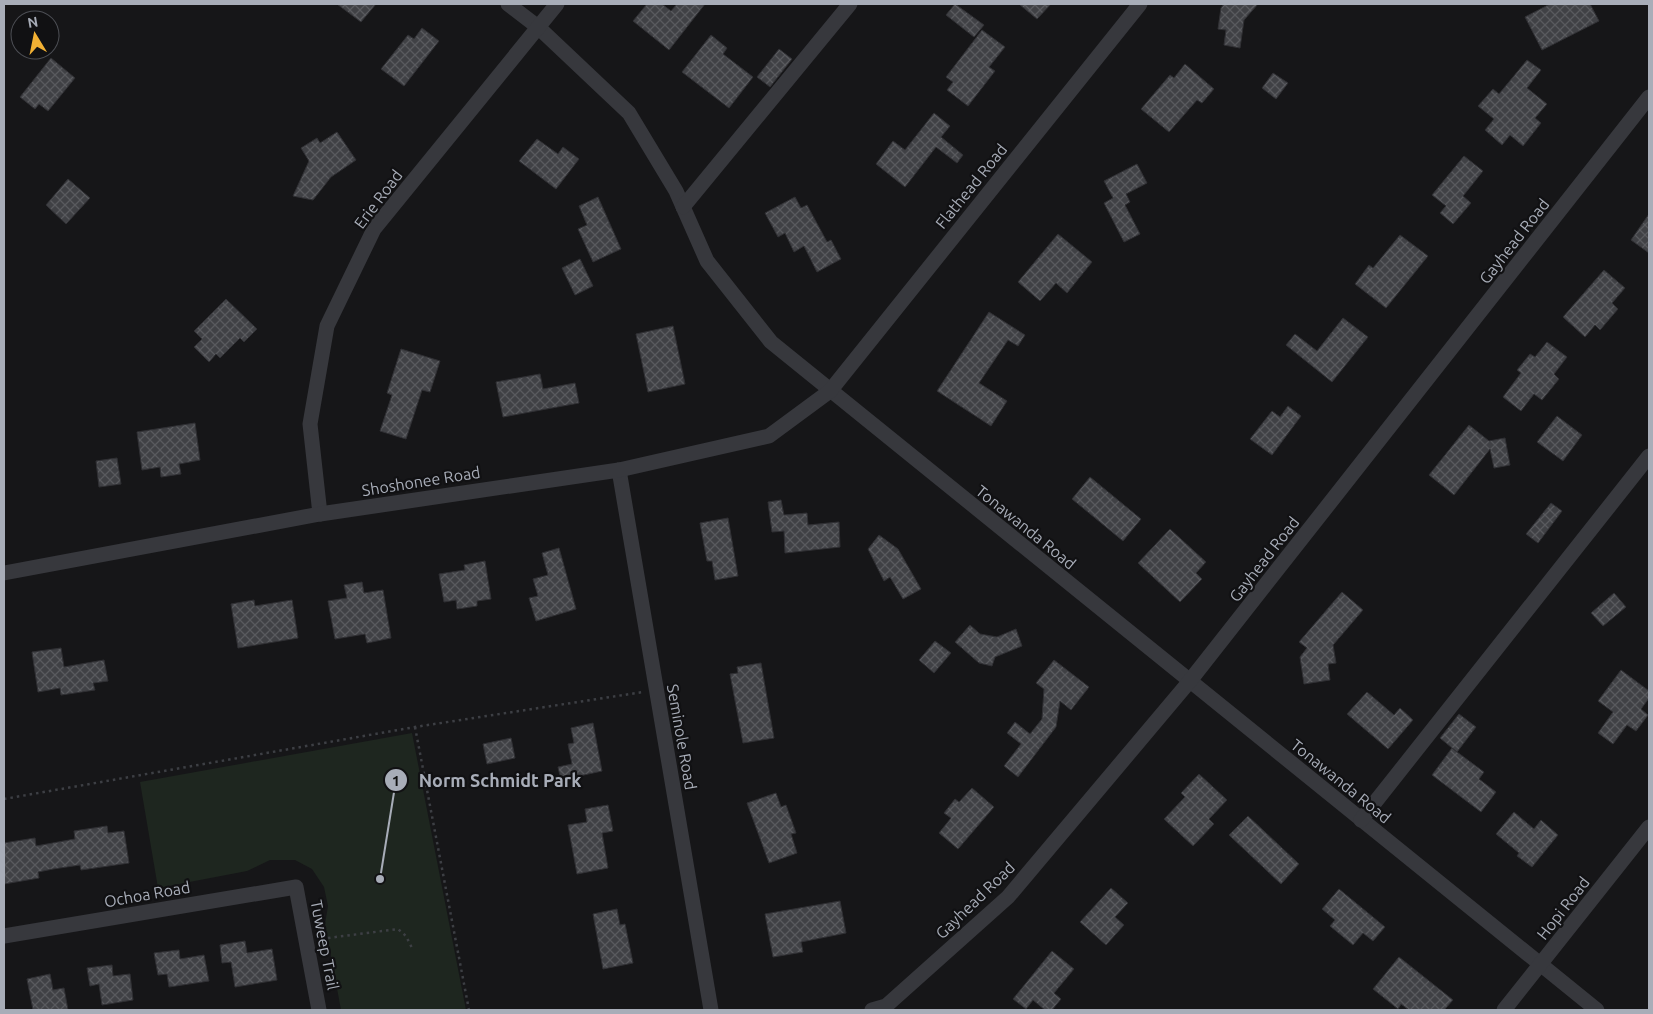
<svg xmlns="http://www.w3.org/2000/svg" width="1653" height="1014" viewBox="0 0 1653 1014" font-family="Ubuntu,sans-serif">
<defs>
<pattern id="building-cross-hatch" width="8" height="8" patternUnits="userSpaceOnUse" patternTransform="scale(1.25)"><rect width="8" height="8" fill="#404145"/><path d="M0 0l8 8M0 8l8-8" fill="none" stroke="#595a5e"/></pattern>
</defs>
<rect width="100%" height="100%" fill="#161618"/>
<polygon fill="#1e261f" points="412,733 466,1010 341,1010 325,924 328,906 324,887 312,869 295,860 270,860 247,871 158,888 140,782"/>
<g fill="url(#building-cross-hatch)" stroke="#303034">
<polygon points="337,4 376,4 361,22"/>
<polygon points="647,4 662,4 671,11 677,4 705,4 669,50 633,21"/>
<polygon points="955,4 984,25 974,37 946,15"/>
<polygon points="1019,4 1051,4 1037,19"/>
<polygon points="1224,4 1258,4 1244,20 1240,48 1224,45 1226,30 1218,29 1221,8"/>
<polygon points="1550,4 1590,4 1599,21 1542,50 1525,17"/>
<polygon points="422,28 439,41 404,86 381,69 408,35 414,39"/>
<polygon points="982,30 1005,47 989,67 995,71 968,106 947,90 953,82 946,77"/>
<polygon points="711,35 727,48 723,54 753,77 729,108 682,72"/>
<polygon points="779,49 792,59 770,87 757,77"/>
<polygon points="51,58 75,78 48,111 39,104 35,109 20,97"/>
<polygon points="1527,60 1541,70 1527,88 1547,104 1535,118 1541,123 1523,146 1510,135 1502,145 1485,130 1494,119 1478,106 1493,89 1499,94"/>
<polygon points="1185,64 1214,89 1202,103 1197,100 1169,132 1141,109 1170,75 1174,78"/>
<polygon points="1273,73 1288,83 1276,99 1262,88"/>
<polygon points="934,113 950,126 941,137 963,155 957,163 936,147 905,187 876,164 893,141 905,150"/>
<polygon points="337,132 356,160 331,177 313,200 293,196 309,161 301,148 317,138 320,143"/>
<polygon points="537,139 558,154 563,147 579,159 556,189 519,161"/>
<polygon points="1464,156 1483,171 1463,196 1471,203 1453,224 1440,213 1446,206 1432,195"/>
<polygon points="1137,164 1147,183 1126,194 1130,202 1125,205 1140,234 1124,242 1104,203 1113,198 1104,181"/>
<polygon points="68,179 90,198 66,224 46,205"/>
<polygon points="598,197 621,249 593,262 578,229 587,225 579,206"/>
<polygon points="795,197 801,208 807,205 827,242 831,240 841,259 817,272 804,246 794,252 785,233 778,237 765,213"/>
<polygon points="1649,214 1649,253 1631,240"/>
<polygon points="1058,234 1092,262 1067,293 1056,283 1040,301 1018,282"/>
<polygon points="1400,235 1428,256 1386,308 1355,284 1369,265 1373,268"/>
<polygon points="580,259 593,286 575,295 562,268"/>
<polygon points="1604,270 1625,288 1612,303 1618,309 1600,330 1595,325 1585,337 1563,317"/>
<polygon points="226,299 257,329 244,342 240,338 220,358 216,354 209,362 194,347 202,339 194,331"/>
<polygon points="989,312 1025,335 1018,346 1008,340 979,383 1007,401 991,426 937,391"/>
<polygon points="1343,318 1368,337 1332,382 1286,345 1295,334 1317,351"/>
<polygon points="673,326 685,384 648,392 636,334"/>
<polygon points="1547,342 1567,357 1554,374 1559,379 1542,400 1534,394 1521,411 1503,397 1521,373 1517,370 1530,354 1535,357"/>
<polygon points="401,349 440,361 430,392 422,390 406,439 380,431 392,395 387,393"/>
<polygon points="540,374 543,389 575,383 579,403 503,417 496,382"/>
<polygon points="1288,406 1301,416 1272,455 1250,439 1272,411 1280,417"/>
<polygon points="1557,416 1582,435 1563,461 1537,442"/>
<polygon points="195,423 200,460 179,464 181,474 161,477 160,467 142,470 137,432"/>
<polygon points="1469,425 1489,441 1505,438 1510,465 1494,468 1490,449 1454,495 1429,475"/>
<polygon points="117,458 121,484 99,487 96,461"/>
<polygon points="1090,477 1141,519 1123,541 1072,499"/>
<polygon points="781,500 784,515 807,513 808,525 839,522 840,547 785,553 784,531 772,532 768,502"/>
<polygon points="1551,503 1562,511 1538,543 1526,534"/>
<polygon points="728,518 738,576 715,580 712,561 707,561 700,523"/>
<polygon points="1170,529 1206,562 1196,573 1202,579 1180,602 1138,563"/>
<polygon points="879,535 898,549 921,589 903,599 890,577 884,581 868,549"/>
<polygon points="559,548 576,609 536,621 529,598 538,596 533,579 548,575 542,553"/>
<polygon points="485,561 491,599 477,601 477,606 457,609 456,600 444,602 439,574 465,570 464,565"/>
<polygon points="362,582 364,593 383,590 391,638 367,643 365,634 335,639 328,601 347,598 344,585"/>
<polygon points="1342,592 1363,610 1333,645 1336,663 1328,664 1330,680 1304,684 1300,657 1307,648 1299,642"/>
<polygon points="1614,593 1626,607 1603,626 1591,613"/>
<polygon points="254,600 255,606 292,600 298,638 238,648 231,604"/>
<polygon points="970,625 980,634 997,637 1016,629 1022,646 995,657 992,666 979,663 955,642"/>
<polygon points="935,641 951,653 934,673 919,660"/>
<polygon points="61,648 64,667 104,660 108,681 93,683 95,690 61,695 60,688 38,692 32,652"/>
<polygon points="1054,660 1089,687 1071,710 1060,701 1056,727 1018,777 1004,766 1021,744 1007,733 1015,722 1030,734 1042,719 1044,689 1036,683"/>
<polygon points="761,663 774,738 743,743 730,674 738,673 737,667"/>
<polygon points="1621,670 1649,691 1649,698 1641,709 1648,715 1636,731 1627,725 1613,744 1598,733 1613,712 1598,701"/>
<polygon points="1367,692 1394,715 1400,708 1413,720 1388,749 1347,714"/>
<polygon points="1459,714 1476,727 1457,752 1484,772 1479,779 1496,792 1481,812 1432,775 1452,748 1457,752 1440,738"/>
<polygon points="593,723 602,771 561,780 558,767 572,764 568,744 574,743 571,728"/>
<polygon points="511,738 515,758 487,764 483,744"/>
<polygon points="1199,774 1227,800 1209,819 1214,824 1193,846 1164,819 1185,797 1181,793"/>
<polygon points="972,788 994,807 958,849 939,833 951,818 944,813 955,799 959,802"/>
<polygon points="776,793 781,807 786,805 796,833 791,834 797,853 769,863 747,803"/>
<polygon points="608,805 613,831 602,833 608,868 577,874 568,825 587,822 585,809"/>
<polygon points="1514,812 1534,829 1541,820 1558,835 1532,867 1517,856 1519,853 1496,834"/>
<polygon points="1248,816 1299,864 1281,884 1229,835"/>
<polygon points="107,826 108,833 124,831 129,863 81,870 80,865 53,869 38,872 39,878 4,884 4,843 35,838 36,846 75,839 74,831"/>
<polygon points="1111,888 1128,903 1115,917 1124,925 1106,945 1080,922"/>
<polygon points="1339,889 1385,927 1373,941 1363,933 1353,945 1330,926 1335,920 1322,909"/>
<polygon points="840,901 846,933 801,942 803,952 773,957 765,914"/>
<polygon points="617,909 620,925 625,924 633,963 603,969 593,914"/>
<polygon points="245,941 247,953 272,949 277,980 235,987 231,962 222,963 220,945"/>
<polygon points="179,950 180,959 204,955 209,981 169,987 167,974 158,975 154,953"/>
<polygon points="1052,951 1074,969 1054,993 1061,999 1052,1010 1045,1010 1033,1000 1026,1009 1013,999"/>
<polygon points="1399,957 1453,1000 1444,1010 1409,1010 1401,1004 1398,1009 1373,989"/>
<polygon points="112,965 113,976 130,974 133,1000 102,1005 99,984 90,986 87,968"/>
<polygon points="50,974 53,990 64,988 68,1010 33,1010 27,979"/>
</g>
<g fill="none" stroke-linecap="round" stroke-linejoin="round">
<g stroke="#3d3f44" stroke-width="2.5" stroke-dasharray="2.5 4" stroke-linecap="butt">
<polyline points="415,727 469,1010"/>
<polyline points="4,799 415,727 643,692"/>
<polyline points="328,938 398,929 406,936 412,948"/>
</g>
<g stroke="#37383d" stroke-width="15">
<polyline points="508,4 538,27 629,113 676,191 707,261 771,342 1597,1010"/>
<polyline points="683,207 850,4"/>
<polyline points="619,470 711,1010"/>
<polyline points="320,514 310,424 327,326 374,229 557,4"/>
<polyline points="4,573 320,514 619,470 769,436 830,391 1140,4"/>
<polyline points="1361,820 1649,456"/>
<polyline points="4,936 296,887 319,1010"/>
<polyline points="872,1010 886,1006 1008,897 1189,682 1649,97"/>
<polyline points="1504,1010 1649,827"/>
</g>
</g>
<g text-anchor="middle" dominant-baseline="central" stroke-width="4.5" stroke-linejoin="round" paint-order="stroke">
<g font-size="16" fill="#a8adb8" stroke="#111113">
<text transform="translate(971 186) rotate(-51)">Flathead Road</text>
<text transform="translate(378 199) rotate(-53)">Erie Road</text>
<text transform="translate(1514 241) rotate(-52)">Gayhead Road</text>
<text transform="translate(421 481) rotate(-9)">Shoshonee Road</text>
<text transform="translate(1026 527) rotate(39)">Tonawanda Road</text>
<text transform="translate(1264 559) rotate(-52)">Gayhead Road</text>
<text transform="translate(682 737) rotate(80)">Seminole Road</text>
<text transform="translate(1341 781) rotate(39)">Tonawanda Road</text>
<text transform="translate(147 894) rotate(-10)">Ochoa Road</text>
<text transform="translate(975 900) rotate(-44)">Gayhead Road</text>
<text transform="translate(1563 908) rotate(-52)">Hopi Road</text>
<text transform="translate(325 945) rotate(79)">Tuweep Trail</text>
</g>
</g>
<path fill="none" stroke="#a8adb8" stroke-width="2" d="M380 879L396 780"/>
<g fill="#a8adb8" stroke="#111113" stroke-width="2">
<circle cx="380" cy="879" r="5"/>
<circle cx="396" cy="780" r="12"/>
</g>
<g font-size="15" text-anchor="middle" font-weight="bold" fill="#111">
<text x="396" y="786">1</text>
</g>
<g font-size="18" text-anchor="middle" font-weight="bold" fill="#a8adb8" stroke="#111113" stroke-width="4.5" stroke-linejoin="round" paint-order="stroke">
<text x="500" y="787">Norm Schmidt Park</text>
</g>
<rect width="1653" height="1014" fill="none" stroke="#a8adb8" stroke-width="10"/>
<g transform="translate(35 35) rotate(350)"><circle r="24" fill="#111113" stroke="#4d4f55"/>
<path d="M0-4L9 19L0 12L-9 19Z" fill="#f2b134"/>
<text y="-8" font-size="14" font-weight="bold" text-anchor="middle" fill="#a8adb8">N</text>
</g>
</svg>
